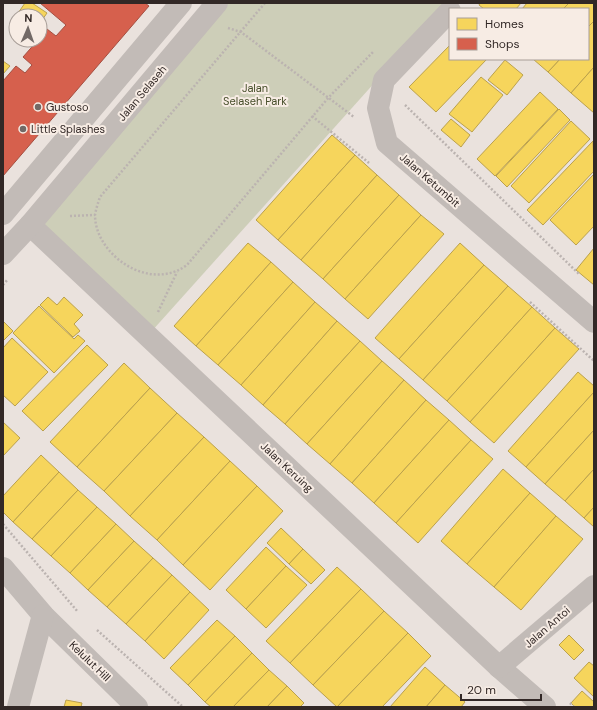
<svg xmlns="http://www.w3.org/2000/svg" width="597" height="710" viewBox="0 0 597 710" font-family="'DM Sans',sans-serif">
<rect width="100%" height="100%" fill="#eae2dd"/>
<polygon fill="#cdceb8" points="226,3 446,3 151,332 39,226"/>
<g fill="#f6d55c" stroke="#bba14c">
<polygon points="25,3 32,3 47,13 40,23 40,16 16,16"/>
<polygon points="480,3 521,3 516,9 484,9 479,5"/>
<polygon points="527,3 569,3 563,9 522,9"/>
<polygon points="569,3 594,3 594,21 588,27 588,9 563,9"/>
<polygon points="594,21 594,67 571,93 548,72 560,59 588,59 588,27"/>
<polygon points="450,45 450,59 487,59 436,112 409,87"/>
<polygon points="533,59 560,59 548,72"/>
<polygon points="505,60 523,75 507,95 488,80"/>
<polygon points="3,61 10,66 3,74"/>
<polygon points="594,67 594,113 571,93"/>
<polygon points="481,77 503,95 472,132 449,114"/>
<polygon points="540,92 558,109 495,176 477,159"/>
<polygon points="559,109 570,120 507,187 496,176"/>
<polygon points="451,119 470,135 461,147 441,130"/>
<polygon points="571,121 590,139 529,203 511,186"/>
<polygon points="332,135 355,155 278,240 256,220"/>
<polygon points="593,141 594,171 543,225 527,210"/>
<polygon points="355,155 377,175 301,260 278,240"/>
<polygon points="594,174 594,226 576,245 550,220"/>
<polygon points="377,175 399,195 323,279 301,260"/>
<polygon points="399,195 421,215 345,299 323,279"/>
<polygon points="421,215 444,234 368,319 345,299"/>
<polygon points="248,243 271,262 196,346 174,326"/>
<polygon points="460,243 484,265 399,359 375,338"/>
<polygon points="594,248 594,285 576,270"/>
<polygon points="271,262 293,282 218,365 196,346"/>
<polygon points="484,265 508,286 423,380 399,359"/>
<polygon points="293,282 315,302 241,385 218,365"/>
<polygon points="508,286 532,307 447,401 423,380"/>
<polygon points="48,297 57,305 64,297 83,315 74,324 80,331 73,337 40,305"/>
<polygon points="315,302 337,321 263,405 241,385"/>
<polygon points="39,306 74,339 78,335 85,341 54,373 13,333"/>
<polygon points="532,307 555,328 470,422 447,401"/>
<polygon points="3,321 13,331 3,341"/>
<polygon points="337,321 360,341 285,424 263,405"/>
<polygon points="555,328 579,349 494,443 470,422"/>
<polygon points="12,338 48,372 15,406 3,395 3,348"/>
<polygon points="360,341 382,361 307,444 285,424"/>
<polygon points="87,345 108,365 43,431 22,411"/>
<polygon points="382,361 404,380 330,464 307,444"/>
<polygon points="124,363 150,388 77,467 50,442"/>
<polygon points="578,372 594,386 594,392 526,467 508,451"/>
<polygon points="404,380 426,400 352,483 330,464"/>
<polygon points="150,388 177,413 104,491 77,467"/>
<polygon points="594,392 594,430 545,484 526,467"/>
<polygon points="426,400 449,420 374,503 352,483"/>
<polygon points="177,413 204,437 130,516 104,491"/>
<polygon points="449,420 471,440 396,523 374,503"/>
<polygon points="3,422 20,438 3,456"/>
<polygon points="594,430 594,469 565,501 545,484"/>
<polygon points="204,437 230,461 157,540 130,516"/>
<polygon points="471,440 493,459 418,543 396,523"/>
<polygon points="41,455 59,472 13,522 3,512 3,496"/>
<polygon points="230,461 257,486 183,565 157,540"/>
<polygon points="503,469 530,493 467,564 441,541"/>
<polygon points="594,469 594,507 584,518 565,501"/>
<polygon points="59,472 78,490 32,539 13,522"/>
<polygon points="257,486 283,511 210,590 183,565"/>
<polygon points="78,490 97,507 51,556 32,539"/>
<polygon points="530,493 556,516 494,587 467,564"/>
<polygon points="97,507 116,524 70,573 51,556"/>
<polygon points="594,507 594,527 584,518"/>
<polygon points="556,516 583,539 521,610 494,587"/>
<polygon points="116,524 134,541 88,590 70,573"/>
<polygon points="281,528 303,549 289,564 267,543"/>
<polygon points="134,541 153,558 107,607 88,590"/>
<polygon points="266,547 286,566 246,609 226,590"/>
<polygon points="303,549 325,570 311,584 289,564"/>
<polygon points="153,558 172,575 126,624 107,607"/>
<polygon points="286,566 307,585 266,628 246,609"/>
<polygon points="337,567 361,589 290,663 266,641"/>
<polygon points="172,575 190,592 145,641 126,624"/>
<polygon points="361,589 384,611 313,685 290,663"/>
<polygon points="190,592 209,610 164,659 145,641"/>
<polygon points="384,611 408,633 337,707 313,685"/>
<polygon points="217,620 235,636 188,685 170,668"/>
<polygon points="408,633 431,656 382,707 337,707"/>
<polygon points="569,635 584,650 574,660 559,645"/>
<polygon points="235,636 252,653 205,702 188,685"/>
<polygon points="252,653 269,670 233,707 211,707 205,702"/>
<polygon points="589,662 594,666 594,697 574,678"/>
<polygon points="425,667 445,685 426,707 390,707"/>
<polygon points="269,670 287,686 267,707 233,707"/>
<polygon points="445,685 465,702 461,707 426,707"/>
<polygon points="287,686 304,703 300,707 267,707"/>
<polygon points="582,691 594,702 594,707 575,707 571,703"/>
<polygon points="66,700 82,703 81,707 64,707"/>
</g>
<polygon fill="#d6604d" stroke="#a54f41" points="40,3 145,3 149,6 3,176 3,81 16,66 25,73 32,65 23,57 38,40 40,40 40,37 47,29 56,36 66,25"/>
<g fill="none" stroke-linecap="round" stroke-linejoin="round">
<g stroke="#bbb3b0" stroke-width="2.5" stroke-dasharray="2 2" stroke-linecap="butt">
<path d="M265,3l-165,194c-2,6 -4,12 -5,18 0,33 37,64 70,59 8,-1 15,-4 22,-9l142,-168 45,-46"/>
<polyline points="228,28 241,32 354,117"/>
<polyline points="405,105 579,274"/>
<polyline points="312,116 369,163"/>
<polyline points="70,216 95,215"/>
<polyline points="3,285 8,279"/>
<polyline points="530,302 594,361"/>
<polyline points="158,312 177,272"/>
<polyline points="3,524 78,612"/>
<polyline points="97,630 183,707"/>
<polyline points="570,703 574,707"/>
</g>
<g stroke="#c2bbb7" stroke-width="22">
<polyline points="450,11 384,80 378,108 387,143 594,322"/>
<polyline points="3,214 181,3"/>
<polyline points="30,225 499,667 545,707"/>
<polyline points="3,254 30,225 217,3"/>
<polyline points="3,568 43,615 137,707"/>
<polyline points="499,667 594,586"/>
<polyline points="18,707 43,615"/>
</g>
</g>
<g fill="#726966" stroke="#f7ece4" stroke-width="1.5">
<circle cx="38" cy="107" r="4"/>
<circle cx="23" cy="129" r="4"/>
</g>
<g text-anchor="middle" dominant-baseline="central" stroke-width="4" stroke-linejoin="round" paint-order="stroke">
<g font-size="11" fill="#474f2b" stroke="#f7ece4">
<text x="255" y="88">Jalan<tspan x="255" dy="13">Selaseh Park</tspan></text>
</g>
<g font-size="11" fill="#322826" stroke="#f7ece4">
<text transform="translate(142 93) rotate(-50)">Jalan Selaseh</text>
<text transform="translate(430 180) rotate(41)">Jalan Ketumbit</text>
<text transform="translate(287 467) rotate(43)">Jalan Keruing</text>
<text transform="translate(547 627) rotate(-41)">Jalan Antoi</text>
<text transform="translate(90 661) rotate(44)">Kelulut Hill</text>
</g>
<g font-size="11" fill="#322826" stroke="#f7ece4" text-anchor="start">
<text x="46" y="107">Gustoso</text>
<text x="31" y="129">Little Splashes</text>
</g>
</g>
<rect width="597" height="710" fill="none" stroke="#322826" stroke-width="8"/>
<rect x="449" y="8" width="140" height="52" fill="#f7ece4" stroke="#a89e98"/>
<rect x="457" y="18" width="20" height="12" fill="#f6d55c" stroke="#a89e98"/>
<text x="485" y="28" font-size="12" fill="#322826">Homes</text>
<rect x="457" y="38" width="20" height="12" fill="#d6604d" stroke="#a89e98"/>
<text x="485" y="48" font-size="12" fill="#322826">Shops</text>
<g transform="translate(28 28) rotate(2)"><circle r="19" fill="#f7ece4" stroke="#a89e98"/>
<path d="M0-3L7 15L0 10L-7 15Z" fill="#726966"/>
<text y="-6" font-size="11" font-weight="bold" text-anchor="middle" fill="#322826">N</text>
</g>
<path d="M461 694v6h80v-6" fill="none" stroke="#322826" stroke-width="2"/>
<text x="467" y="694" font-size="12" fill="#322826" stroke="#f7ece4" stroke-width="3" paint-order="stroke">20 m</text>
</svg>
